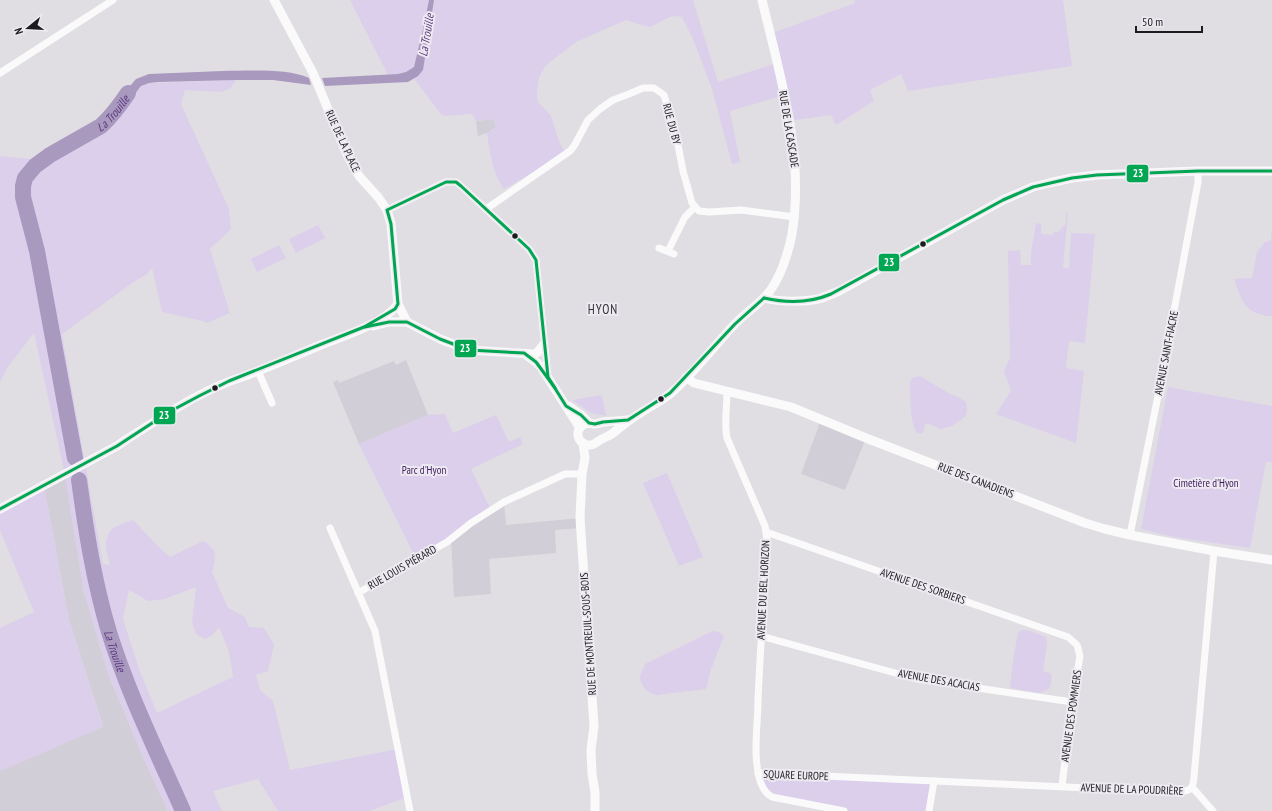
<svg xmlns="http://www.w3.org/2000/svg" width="1272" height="811" viewBox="0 0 1272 811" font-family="'PT Sans Narrow',sans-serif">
<rect width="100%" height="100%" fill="#e0dee2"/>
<g fill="#d2ced7">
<polygon points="494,119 496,128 490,130 490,132 478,136 476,121"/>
<polygon points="406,360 428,415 359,444 333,382 338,380 339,383 394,361 396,365"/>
<polygon points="821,420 866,438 845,490 801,474"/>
<polygon points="65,475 84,592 109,676 146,764 168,811 0,811 0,771 103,726 69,620 44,486"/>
<polygon points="504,502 506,525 580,518 581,528 555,530 556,553 489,559 491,594 454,597 451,538"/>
</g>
<g fill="#dbcfec" fill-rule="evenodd">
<path d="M350,0h79l-6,29 -9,38c-8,7 -16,7 -26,8z"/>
<path d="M432,0h261l25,82 59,-19 -7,-29 85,-31 -1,-3h209l9,66 -164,25 -7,-17 -31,16 4,11 -38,24 -5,-10 -42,6 -5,-26 -54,16 10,51 -8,2 -20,-75 -19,-50 -11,-22 -6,-1 -6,1 -20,10 -12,-3 -12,-4 -50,22 -30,23 -7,12 -2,17 1,8 13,14 9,28 6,9 -62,36c-12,-16 -14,-37 -17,-56l3,-1v-2l6,-2 -2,-9 -18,2 -4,-7 -26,2 -5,-2 -29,-38z"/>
<path d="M236,80l-6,9 -9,3 -36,-2 -4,14 48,105 2,20 -21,20 20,64 -23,10 -4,-2 -41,-9 -10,-44 -6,7 -11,6 -73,53 41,230 7,1c-4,-13 -8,-29 5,-38 5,-3 12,-5 18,-7l25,26 12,11 31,-15h5l8,9 1,9 -3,12 16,36 17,9 4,10 15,1 10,17 -6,26 -12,4 4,15 13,11 17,69 108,-21 10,48 -39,14h-91l-20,-32 -45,12 9,20h-54l-22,-47 -37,-88 -25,-84 -19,-117 -31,-142 -27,35 -7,14v-226l42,4 59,-34 1,4 17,-15 22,-29 8,-3zM196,587l-4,36 4,11 9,5 8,-4 6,-8 10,25 4,25 -76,36 -18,-44 -16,-50 6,-29 19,11 17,-2z"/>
<polygon points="1066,213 1068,213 1063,268 1069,268 1071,233 1095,234 1085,343 1069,341 1066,368 1084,371 1076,443 996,414 1011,391 1004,371 1010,358 1008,251 1020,250 1021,265 1031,265 1031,253 1036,223 1041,224 1041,234 1048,234 1050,236 1055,231 1057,233 1066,224"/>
<polygon points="318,225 325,238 296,253 289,239"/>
<path d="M1272,228v88c-5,1 -8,-1 -13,-2 -17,-6 -19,-19 -25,-35l18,-1 5,-26 8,-10 6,-2z"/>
<polygon points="279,245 286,258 257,272 251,259"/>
<path d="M920,376l30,18 8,3 8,5 1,7 -1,7 -14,10 -11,3 -15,-6 -4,11 -6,-2c-7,-14 -5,-33 -6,-49l2,-5z"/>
<polygon points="1168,387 1272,406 1272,462 1266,462 1250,548 1174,537 1141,529"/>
<polygon points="602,395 606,416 591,413 572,400"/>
<polygon points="445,414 453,433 496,415 509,442 520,437 523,444 471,469 491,510 416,559 359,444 428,415"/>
<polygon points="667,473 703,557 679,566 643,483"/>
<polygon points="44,486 69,620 103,727 0,771 0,628 34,612 0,530 0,509"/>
<polygon points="1021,630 1028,630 1046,637 1047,644 1043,671 1050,673 1052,676 1050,688 1040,693 1010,688 1013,660 1018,633"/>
<path d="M713,631l6,1 5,4 -14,36 -4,17 -50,6c-9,-3 -16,-9 -16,-19 1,-3 4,-9 5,-12z"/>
<polygon points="767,773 934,781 929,811 842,811 777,798 760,781"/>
</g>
<g fill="#a999bf">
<polygon points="429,0 434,0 423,70 418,76 408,82 325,86 322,78 398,74 406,72 414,67 423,29"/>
<path d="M222,71c25,0 65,-3 87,7l2,7 -38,-5h-37l-78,2 -9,1 -8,3 -22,29 -6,-9 23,-27 13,-5z"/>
</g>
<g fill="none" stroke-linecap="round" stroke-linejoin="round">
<g stroke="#a999bf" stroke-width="16">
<path id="s1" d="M75,458l-38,-207 -14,-54v-11l2,-8 10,-12 15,-11 51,-29c11,-10 19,-21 27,-33"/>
<path id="s2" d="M79,480c7,51 15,102 30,152 19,61 48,120 74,179"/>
</g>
<g stroke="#fafafb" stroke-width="7">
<polyline points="0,73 113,0"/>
<polyline points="486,209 570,151 574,146 588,120 600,109 613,100 629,94 643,88 654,88 664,95 677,140 683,171 692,203 699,211 709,212 741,210 795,217"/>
<polyline points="387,210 446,182 456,182 461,186 529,249 536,260 548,377"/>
<polyline points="659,248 674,254"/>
<polyline points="668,251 685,217 695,207"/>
<polyline points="258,371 272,403"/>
<path d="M727,392c0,15 -3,31 0,46l38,88 2,13c-2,54 -7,108 -9,162 0,19 -4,46 -1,64 1,12 4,26 15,32l72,14"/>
<polyline points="330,528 375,631 410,811"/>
<polyline points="766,532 1068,637 1077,645 1080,656 1072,702 1062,786"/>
<polyline points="1130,535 1160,386 1198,182 1198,171"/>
<polyline points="358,593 447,542 471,523 504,502 565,474 582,474"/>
<polyline points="761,636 917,679 1072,702"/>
<path d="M758,773l420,19c13,-1 15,-3 16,-15l20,-226"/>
<polyline points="1192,787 1213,811"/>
<polyline points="929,811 934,781"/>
</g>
<g stroke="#fafafb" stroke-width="9">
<polyline points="274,0 313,73 347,155 359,176 378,197 387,210 391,224 398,304 407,322 440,339 469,350 533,354 537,353 544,344"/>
<path d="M764,298c14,4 39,4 54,1 7,-2 14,-5 21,-8l164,-91 30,-13 16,-4 23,-5 25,-3 101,-4h74"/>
<polyline points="373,326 389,322 407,322"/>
<polyline points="525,354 536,362 541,367 580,428"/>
<polyline points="686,377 694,383 791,407 866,438 1085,523 1105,529 1130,535 1214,551 1272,560"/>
<polyline points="568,406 581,415 589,423"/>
<path d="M628,420c-8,1 -16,1 -24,2 -3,0 -6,2 -9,2 -3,0 -5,-2 -9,0 -3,0 -5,3 -7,5 -5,12 9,21 18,13 4,-3 9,-5 13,-7 7,-4 13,-11 20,-15 13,-10 29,-17 41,-27 23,-20 42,-46 63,-68 11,-12 26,-21 36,-34 12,-17 18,-37 22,-57 13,-79 -12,-158 -30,-234"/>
<polyline points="583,443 585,458 582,474 580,518 594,726 591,750 592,774 595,792 595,811"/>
<path d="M0,509l117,-63 10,-7c37,-23 75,-50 118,-63 26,-10 52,-21 78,-32 21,-8 62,-21 75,-40"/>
</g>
<defs>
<g id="bus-1">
<path d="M764,298c22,5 46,5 67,-4l172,-94 30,-13 39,-9 25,-3 101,-4h74"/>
<polyline points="365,327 389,322 407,322 440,339 469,350 524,353 536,362 555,388"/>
<polyline points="0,509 117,446 169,412 199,396 229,381 364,327 395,309 398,304 391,224 387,210 446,182 456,182 461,186 529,249 536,260 548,377 566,406 581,415 589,423 595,424 603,422 628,420 670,393 735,324 764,298"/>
</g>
</defs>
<use href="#bus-1" stroke="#edeaf1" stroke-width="6"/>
<use href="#bus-1" stroke="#00a651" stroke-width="3"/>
</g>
<g fill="#1b1a1c" stroke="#edeaf1" stroke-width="1.5">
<circle cx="515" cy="236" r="3.5"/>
<circle cx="923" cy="244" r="3.5"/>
<circle cx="215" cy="388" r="3.5"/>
<circle cx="661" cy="399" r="3.5"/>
</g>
<g text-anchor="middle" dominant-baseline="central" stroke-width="4" stroke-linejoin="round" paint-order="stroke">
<g font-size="11" fill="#1b1a1c" stroke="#edeaf1">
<text transform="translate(672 124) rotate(75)">RUE DU BY</text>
<text transform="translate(789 129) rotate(81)">RUE DE LA CASCADE</text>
<text transform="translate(343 141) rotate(65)">RUE DE LA PLACE</text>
<text transform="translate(1166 353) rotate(-79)">AVENUE SAINT-FIACRE</text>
<text transform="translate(976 480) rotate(21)">RUE DES CANADIENS</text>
<text transform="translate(402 567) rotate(-30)">RUE LOUIS PIÉRARD</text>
<text transform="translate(923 586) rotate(19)">AVENUE DES SORBIERS</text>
<text transform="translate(763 590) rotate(-87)">AVENUE DU BEL HORIZON</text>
<text transform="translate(588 634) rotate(-94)">RUE DE MONTREUIL-SOUS-BOIS</text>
<text transform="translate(939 680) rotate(10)">AVENUE DES ACACIAS</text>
<text transform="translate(1071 716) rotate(-82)">AVENUE DES POMMIERS</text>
<text transform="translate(796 775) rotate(2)">SQUARE EUROPE</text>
<text transform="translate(1132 789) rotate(2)">AVENUE DE LA POUDRIÈRE</text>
</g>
<g font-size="11" fill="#3c1a5c" stroke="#edeaf1">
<text x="424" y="470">Parc d'Hyon</text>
<text x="1206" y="483">Cimetière d'Hyon</text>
</g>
<g font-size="12" font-style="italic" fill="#5b3a7e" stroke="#edeaf1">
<text transform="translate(426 35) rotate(-81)">La Trouille</text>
<text stroke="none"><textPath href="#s1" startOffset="396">La Trouille</textPath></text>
<text stroke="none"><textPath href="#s2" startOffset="175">La Trouille</textPath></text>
</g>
<g font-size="13" letter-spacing="1" fill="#353338" stroke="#edeaf1">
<text x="603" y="309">HYON</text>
</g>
</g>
<g stroke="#edeaf1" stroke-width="1.5">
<rect x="1126" y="164" width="23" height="19" rx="4" fill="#00a651"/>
<rect x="878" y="253" width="22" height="19" rx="4" fill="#00a651"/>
<rect x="454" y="339" width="23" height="19" rx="4" fill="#00a651"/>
<rect x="153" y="406" width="23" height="19" rx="4" fill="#00a651"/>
</g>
<g font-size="11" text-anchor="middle" font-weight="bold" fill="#fff">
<text x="1138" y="177">23</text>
<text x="889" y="266">23</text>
<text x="465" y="352">23</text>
<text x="164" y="419">23</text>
</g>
<g transform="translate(28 28) rotate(252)" stroke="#edeaf1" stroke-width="3" paint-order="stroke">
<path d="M0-3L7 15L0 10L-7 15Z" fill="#1b1a1c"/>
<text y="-6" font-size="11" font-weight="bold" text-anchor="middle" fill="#1b1a1c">N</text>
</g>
<path d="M1136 26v6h66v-6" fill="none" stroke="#1b1a1c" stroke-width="2"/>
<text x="1142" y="26" font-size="12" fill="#1b1a1c" stroke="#edeaf1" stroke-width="3" paint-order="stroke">50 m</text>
</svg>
